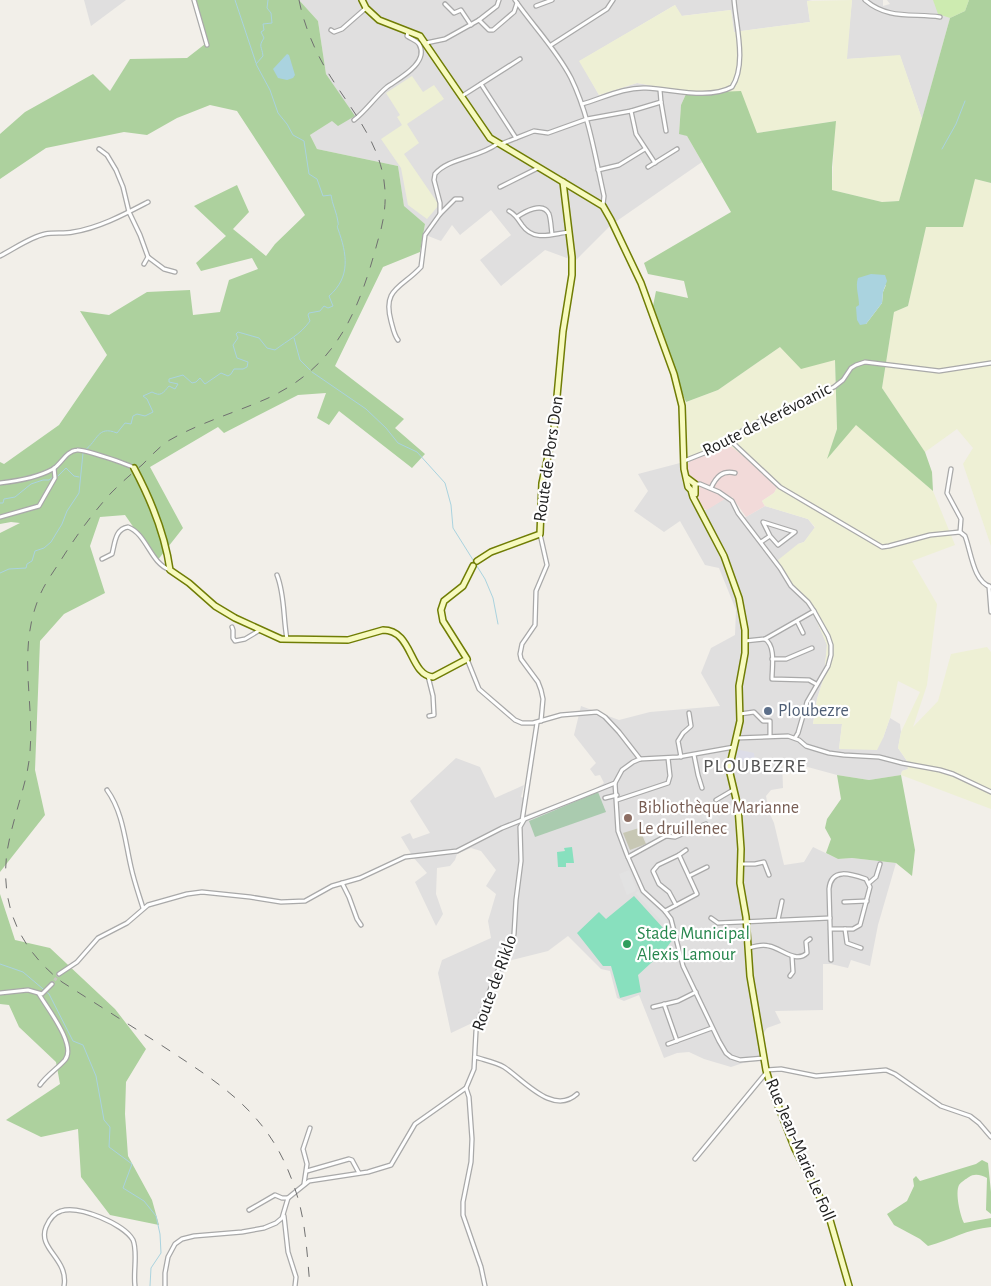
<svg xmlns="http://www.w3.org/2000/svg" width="991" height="1286" viewBox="0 0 991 1286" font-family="'Alegreya Sans',sans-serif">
<rect width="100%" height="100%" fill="#f2efe9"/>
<g fill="#e0dfdf">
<polygon points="84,0 126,0 91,26"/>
<polygon points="299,0 812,0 807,1 810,22 734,32 731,10 681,16 675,5 580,61 599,95 637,83 694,93 686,94 681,105 679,133 687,136 702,162 611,225 575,261 545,250 501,286 480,260 511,235 491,210 460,235 452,225 441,241 423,234 425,224 404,207 398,166 317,149 310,135 333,120 354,116 326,74 318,21"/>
<polygon points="852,0 883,0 883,6 890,4 887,0 969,0 950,18 922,119 900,56 846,59"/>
<polygon points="680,463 682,481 698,514 728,497 744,518 765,506 808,519 815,528 804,542 798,544 791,586 813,612 827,645 824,677 817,699 813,724 842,724 839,749 883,738 890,718 900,724 901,732 898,748 907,761 908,769 902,771 901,775 869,780 837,775 782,760 783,788 771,790 766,796 769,812 774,823 784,865 804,862 813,847 838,859 852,858 896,863 878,925 870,966 851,960 848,968 831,964 823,964 823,1010 775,1011 781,1023 767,1028 763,1034 766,1060 743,1063 731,1067 704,1059 689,1052 677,1053 664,1058 639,995 624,1001 617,998 610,971 601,969 568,936 548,951 508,961 487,1016 451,1033 438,973 442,960 491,938 488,921 496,894 486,886 496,870 481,851 471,848 457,854 455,860 450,866 437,868 436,894 443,914 436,926 415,882 427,873 413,857 401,837 410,833 413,839 430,833 410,801 456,758 480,767 495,798 524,785 521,797 526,799 525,815 591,791 604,783 600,775 595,776 590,769 596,763 574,735 581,706 619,720 650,712 720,706 701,673 711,648 735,635 736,610 719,568 705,565 680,521 664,532 634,511 648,491 638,474"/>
</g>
<polygon fill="#f2dad9" points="732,445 777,488 774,493 762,501 765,506 746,517 732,497 728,497 707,510 702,508 697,496 698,489 697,482 691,479 686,467 690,461"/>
<polygon fill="#c7c7b4" points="639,828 646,844 630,850 623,833"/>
<g fill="#eef0d5">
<polygon points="852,0 847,59 900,55 922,119 899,201 882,202 832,190 835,121 757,133 694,93 637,83 599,95 579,61 675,5 682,16 731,10 734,32 810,22 807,1"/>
<polygon points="412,76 423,92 434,85 444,99 407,124 419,143 404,154 439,205 427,219 408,205 401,168 381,139 402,125 397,117 400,115 386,93"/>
<polygon points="975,179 991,183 991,546 963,464 973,448 957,429 925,452 882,388 894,312 908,306 926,226"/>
<polygon points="780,347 835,360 837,429 828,457 856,424 933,491 955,545 912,561 937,604 927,685 913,727 938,701 951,654 987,647 991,652 991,809 901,775 902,771 908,769 907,761 898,748 901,732 920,692 898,681 890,718 883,738 877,750 839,749 842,724 813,724 817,699 824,677 827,645 813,612 791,586 778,560 798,544 804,542 815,527 808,519 765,506 762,501 774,493 779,484 728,444 687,459 686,402 718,390"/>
</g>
<polygon fill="#cdebb0" points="933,0 969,0 965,11 950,18 938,14"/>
<g fill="#add19e" fill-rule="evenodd">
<polygon points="193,0 299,0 318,21 326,74 355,116 338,126 332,121 310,135 317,149 398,166 404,206 425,224 420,252 383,267 335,366 404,419 395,428 425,454 412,468 339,411 329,425 317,418 326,393 298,395 224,433 218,427 150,467 183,528 157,561 125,515 100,517 90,546 105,593 64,614 40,641 35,770 45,815 0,872 0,533 20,523 11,522 0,524 0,462 4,464 59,425 107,355 80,311 109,315 147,292 190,290 193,315 220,312 229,280 258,269 252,258 201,271 196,263 226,236 194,206 237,185 249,212 233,229 266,256 275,244 305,215 237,111 210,105 177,118 147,135 124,132 46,148 0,179 0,134 25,112 93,74 110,91 130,59 187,58 205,44"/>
<path d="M969,0h22v183l-16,-4 -12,48h-37l-18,79 -14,6 -12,76 43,64 7,20 1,19 -77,-66 -29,34 10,-30 -2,-69 -34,9 -21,-22 -62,43 -32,12 -35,-86 5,-25 32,7 -4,-17 -36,-7 -4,-11 87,-51 -44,-76 -8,-2 2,-29 5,-11 8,-1 47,-2 16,42 79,-12 -4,46v23l50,12 17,-1 51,-183 15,-7zM886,285l-3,7 -1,11 -16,21 -7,-19v-4z"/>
<polygon points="837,775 869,780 901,775 915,850 912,876 896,863 852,858 838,859 826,853 831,839 825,828 827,819 841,799"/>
<polygon points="0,894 15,940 50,948 115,1009 146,1049 126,1082 125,1114 128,1156 152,1200 159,1225 110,1215 81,1177 78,1129 41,1137 6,1120 60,1084 56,1062 19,1027 9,1005 0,1004"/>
<path d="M982,1160l6,3 3,29v22l-5,-4 1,-32c-5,-3 -13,-5 -18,-1 -3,2 -8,5 -10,8 -4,8 1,30 5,38l27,-5v9c-24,2 -40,13 -63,19l-8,-7 -26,-14 -7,-11 20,-13 7,-15 -1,-7 3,-3 4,5 56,-17z"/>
</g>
<polygon fill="#aacbaf" points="598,792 606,812 535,837 529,821"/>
<g fill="#88e0be">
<polygon points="572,847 574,863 566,863 566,867 558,867 557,852 565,851 564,848"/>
<polygon points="634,896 673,939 664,951 638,975 641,992 620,998 611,966 603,966 577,933 599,912 606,919"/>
</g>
<g fill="#e2e2e2">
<polygon points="712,806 719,819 706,825 700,812"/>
<polygon points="656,823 661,832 660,837 647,843 641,830"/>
<polygon points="629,870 636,888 635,891 627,895 619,874"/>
<polygon points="638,891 661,912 668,922 664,924 635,893"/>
</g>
<polygon fill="#dddde8" points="735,749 754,753 755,761 752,763 732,760"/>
<g fill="#aad3df">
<polygon points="287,54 289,55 295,75 293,78 287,80 278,78 273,69"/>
<path d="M871,274l14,1 2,6 -4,11 -1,11 -16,21 -6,1 -3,-5 -1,-13 3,-2c0,-10 -4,-18 -1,-27z"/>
</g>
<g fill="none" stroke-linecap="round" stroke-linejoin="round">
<g stroke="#aad3df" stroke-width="1">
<polyline points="235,0 256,63"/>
<polyline points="942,149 956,124 965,101"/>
<polyline points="294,338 300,360 310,370"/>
<polyline points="312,372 366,409 386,428 398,443 417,452 445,483 451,505 453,528 485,579 493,598 498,624"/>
<path d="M85,450c13,-9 12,-25 32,-17l8,-10 6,1 2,-8 4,-2 8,2 8,-4 -6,-13 -4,-3 9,-4c9,5 11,1 17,-6l6,3 3,-5 -9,-2v-3l14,-4 9,8 4,-1 4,-4 5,6 16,-11 7,3 3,-2 3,-5h9l4,-2 1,-5 -11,-4 -4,-13 5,-7 -2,-4 2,-2 21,6 8,10 8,2c13,-10 25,-15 35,-29l-2,-6 1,-2 11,-2 4,-5 4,2 5,-2 -4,-10c22,-19 18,-42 9,-67 -2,-6 1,-1 0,-7 -1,-9 -6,-18 -7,-27l-8,1 -6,-17 -8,-5 -5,-33 -11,-6 -6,-11 -9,-11 -8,-23 -14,-26 7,-8c-1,-10 -5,-9 1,-18l-3,-6 3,-2 -1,-6 9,-1 -1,-10 -4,-5 1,-8"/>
<polyline points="58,476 66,468 74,476 79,477"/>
<polyline points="0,503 3,503 4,499 15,497 31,484 43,480 49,480 53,477"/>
<polyline points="0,573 9,569 26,568 27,564 32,561 35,551 44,548 51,542 62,524 67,511 79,493 83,453"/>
<polyline points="0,964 23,972 49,994 73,1041 83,1045 96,1076 104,1120 110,1127 109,1147 132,1164 123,1188 144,1201 156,1216 160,1234 161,1253 151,1268 150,1286"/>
</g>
<polyline stroke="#c8c6c1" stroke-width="3" stroke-dasharray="3 1.5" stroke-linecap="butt" points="52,984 59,974"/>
<defs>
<g id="street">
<polyline points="194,0 207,45"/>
<path d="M515,0c18,26 41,49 56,78 18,37 24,78 33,118l-1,9"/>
<path d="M865,0c23,20 48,13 75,17"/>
<polyline points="445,4 454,13 461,10 471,25"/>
<polyline points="536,6 552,0"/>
<polyline points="479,20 497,6 499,0"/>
<polyline points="331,30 334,32 342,29 366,8"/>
<polyline points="426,43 445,39 479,20 489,30 493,30 514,12 517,3"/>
<polyline points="551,45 607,9 613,0"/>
<polyline points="481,84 516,138"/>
<polyline points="660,90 661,102 666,131"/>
<polyline points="462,96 520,59"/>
<path d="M582,104c21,-6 42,-17 64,-16 26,1 62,12 86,-1 15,-23 4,-61 2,-87"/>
<polyline points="631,111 636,134 655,163"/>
<path d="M354,120c12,-9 21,-23 33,-33 11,-8 43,-24 32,-43 -3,-4 -8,-5 -12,-8l1,-5"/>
<polyline points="501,144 534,131 548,133 587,119 631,111 661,102"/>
<polyline points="99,149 107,155 116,170 123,187 129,212 140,235 148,257 144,264"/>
<polyline points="648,167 677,149"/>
<polyline points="598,170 619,165 645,149"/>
<polyline points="500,187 538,168"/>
<path d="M509,211c6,3 9,8 13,14 12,17 29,9 47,7"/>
<polyline points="440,214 455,199 461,199"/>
<path d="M517,217c7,-5 26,-16 32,-3 2,6 2,14 3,20"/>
<path d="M0,256c14,-7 30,-19 45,-22 9,-2 19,0 28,-2 26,-4 52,-18 75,-30"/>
<polyline points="148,257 164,269 175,272"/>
<path d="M398,340c-4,-5 -5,-12 -7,-19 -9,-33 11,-33 30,-54l4,-32 15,-21v-11l-6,-23 1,-6c13,-16 43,-16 62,-30"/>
<path d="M732,442l48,45 102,60 7,-1 41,-11 30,-3 5,4c6,15 8,46 26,51"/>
<polyline points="684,461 732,442 742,431 760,421 834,387 843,380 851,368 856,365 865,362 939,371 991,363"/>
<polyline points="951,469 947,493 961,519 960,532"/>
<path d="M0,483c18,-2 37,-5 53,-14 9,-6 13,-18 24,-19 6,-1 51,14 57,18"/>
<polyline points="695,484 700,484 719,492 732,501 738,513 780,568 791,586 808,602 814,611 828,636 831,645 831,655 828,666 807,702 798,733 795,738"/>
<path d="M711,488c5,-11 11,-18 24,-15"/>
<polyline points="0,517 39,506 55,478 54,468"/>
<polyline points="540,534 547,565 536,591 535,625 522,644 520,654 521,659 538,682 541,690 543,699 541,721"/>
<polyline points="761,542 770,536 778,545 795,532 763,522 770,536"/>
<path d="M102,559l10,-5c3,-11 3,-25 16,-27 19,7 22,36 42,43"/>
<path d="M277,575c8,20 6,43 10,64"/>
<polyline points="989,586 991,612"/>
<polyline points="797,621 803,633"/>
<polyline points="232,627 233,630 233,638 235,641 245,639 260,630"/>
<path d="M765,639c11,7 7,28 7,40l37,1 7,4"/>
<polyline points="745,641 765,639 814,611"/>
<polyline points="467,659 479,689 515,720 522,723 533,723 561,715 597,712 605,717 619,732 640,759"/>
<polyline points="772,659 786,659 812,648"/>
<polyline points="428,676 433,696 434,715 429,716"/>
<polyline points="740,714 754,712 763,721 770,721 770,736"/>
<polyline points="736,738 788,736 799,740 806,746 829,753 844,755 879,757 902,763 940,770 953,774 991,792"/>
<polyline points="694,755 698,775 702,788"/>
<polyline points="681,757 678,741 683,733 691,726 689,713"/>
<polyline points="615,783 618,831 627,855 643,891 665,911 671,919 683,966 719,1041 726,1053 731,1057 740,1060 764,1058"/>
<path d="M107,790c16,22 18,51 24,77 3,14 8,28 12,41"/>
<polyline points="605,798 617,795"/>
<polyline points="617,800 668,783 670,776 668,758"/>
<polyline points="716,800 733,790"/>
<polyline points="522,821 537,723"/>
<polyline points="628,857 666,836 675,837 706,824"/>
<polyline points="740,864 755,864 764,862 769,875"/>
<polyline points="689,876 707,867"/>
<polyline points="342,883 349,897 357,919 361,925"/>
<polyline points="869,883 876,877 880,864"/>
<polyline points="844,902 867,901"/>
<polyline points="676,905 669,892 659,884 653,871 658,865 679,855"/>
<polyline points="665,911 697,894 679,855 686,850"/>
<polyline points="711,918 718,923 830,918"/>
<polyline points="778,920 782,901"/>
<path d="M830,929h23l7,-4 10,-38 -4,-8c-15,-5 -35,-12 -37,10l2,71"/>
<polyline points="845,929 847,943 861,948"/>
<path d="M749,948c6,-2 14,-4 20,-2 12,2 27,18 38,7l-1,-11 4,-3"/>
<polyline points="59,974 77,962 98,938 127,923 148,905 187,894 202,892 250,897 281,902 305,901 332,886 360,878 405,857 457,851 502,828 615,783 622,770 633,762 640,759 678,757 734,747"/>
<polyline points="790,976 793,972 792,956"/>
<polyline points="0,993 28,990 42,994 52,984"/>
<path d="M39,994c8,14 38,51 26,66 -8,9 -18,15 -25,25"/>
<polyline points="664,1004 677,1041"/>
<polyline points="653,1007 678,1001 696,992"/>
<polyline points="668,1044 712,1028"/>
<path d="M475,1057c9,3 21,5 29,10 20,13 49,49 73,27"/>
<polyline points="766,1070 781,1069 816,1076 886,1070 895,1074 941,1106 970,1116 979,1123 991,1137"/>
<polyline points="466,1088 469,1097 472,1139 471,1162 463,1202 463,1215 481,1267 485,1286"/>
<polyline points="695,1159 766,1073"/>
<polyline points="307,1171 349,1159 352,1160 359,1173"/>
<polyline points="304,1184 307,1164 303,1149 310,1128"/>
<polyline points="249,1210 275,1195 282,1198 288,1198"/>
<polyline points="284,1216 288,1252 296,1277 295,1286"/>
<path d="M64,1286c5,-27 -27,-37 -18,-59 3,-7 8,-14 15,-16 18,-6 63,13 72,29 5,12 0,32 2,46"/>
<polyline points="165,1286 165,1273 168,1257 175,1244 182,1239 194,1236 242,1232 264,1228 276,1223 282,1218 288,1198 309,1181 368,1172 391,1165 415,1124 466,1088 474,1069 476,1031 478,1022 496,974 510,949 514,934 516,900 521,861 520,827 524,820"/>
</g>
<g id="secondary">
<polyline points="362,0 366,8 379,20 420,36 490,138 603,206 611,220 641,283 674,374 682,406 684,469 688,487 691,490 693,497 724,556 739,598 745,630 745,653 739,686 740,721 729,769 738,807 741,849 740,883 746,917 750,976 766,1070 772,1090 795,1149 828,1213 849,1286"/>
<path d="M134,468c17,32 31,66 36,102l19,13 26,23 20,12 46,21 67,1 35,-10c30,0 26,45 50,47l34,-18 -24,-38 -2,-11 3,-9 19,-15 10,-20"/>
<polyline points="687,478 695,484 695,494"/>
<polyline points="477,561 491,552 540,534 542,483 554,429 563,331 572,275 572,257 563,182"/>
</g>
</defs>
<use href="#street" stroke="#a9a9a9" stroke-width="5.5"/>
<use href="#secondary" stroke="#707d05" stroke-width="8"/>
<use href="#street" stroke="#fff" stroke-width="3"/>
<use href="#secondary" stroke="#f7fabf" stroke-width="5"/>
<path stroke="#707070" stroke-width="1" stroke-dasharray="10 10" stroke-linecap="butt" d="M299,0c5,25 15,49 28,71 22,36 51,68 57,110 3,20 0,40 -6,59 -19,71 -41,127 -112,159 -32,14 -67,24 -98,42 -10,7 -18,16 -26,24 -11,9 -21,18 -31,28 -19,21 -35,43 -50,67 -7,11 -16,23 -21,35 -27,63 1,120 -14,182 -6,25 -15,50 -19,75 -7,54 13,97 55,130 33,21 66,42 99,63 64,42 111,70 135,147 10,30 11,63 14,94"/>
</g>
<circle fill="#5c6f8a" stroke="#fff" stroke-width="2" cx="768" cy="711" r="5"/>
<circle fill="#8d6e63" stroke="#fff" stroke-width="2" cx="628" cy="818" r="5"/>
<circle fill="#2e9e5b" stroke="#fff" stroke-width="2" cx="627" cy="944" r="5"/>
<g text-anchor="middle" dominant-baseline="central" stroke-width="4.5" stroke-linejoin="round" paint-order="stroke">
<g font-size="18" fill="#222" stroke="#fff">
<text transform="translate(767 420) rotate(-27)">Route de Kerévoanic</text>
<text transform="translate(549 459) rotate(-82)">Route de Pors Don</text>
<text transform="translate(495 983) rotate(-70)">Route de Riklo</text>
<text transform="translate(800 1150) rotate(67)">Rue Jean-Marie Le Foll</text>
</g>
<g font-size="18" fill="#4e5e75" stroke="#fff" text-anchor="start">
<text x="778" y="711">Ploubezre</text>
</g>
<g font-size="18" fill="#785e54" stroke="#fff" text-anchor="start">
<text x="638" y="808">Bibliothèque Marianne<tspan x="638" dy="21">Le druillenec</tspan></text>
</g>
<g font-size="18" fill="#27864d" stroke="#fff" text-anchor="start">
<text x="637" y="934">Stade Municipal<tspan x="637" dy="21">Alexis Lamour</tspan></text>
</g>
<g font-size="20" letter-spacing="1" fill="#555" stroke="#fff">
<text x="755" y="766">PLOUBEZRE</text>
</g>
</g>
</svg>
